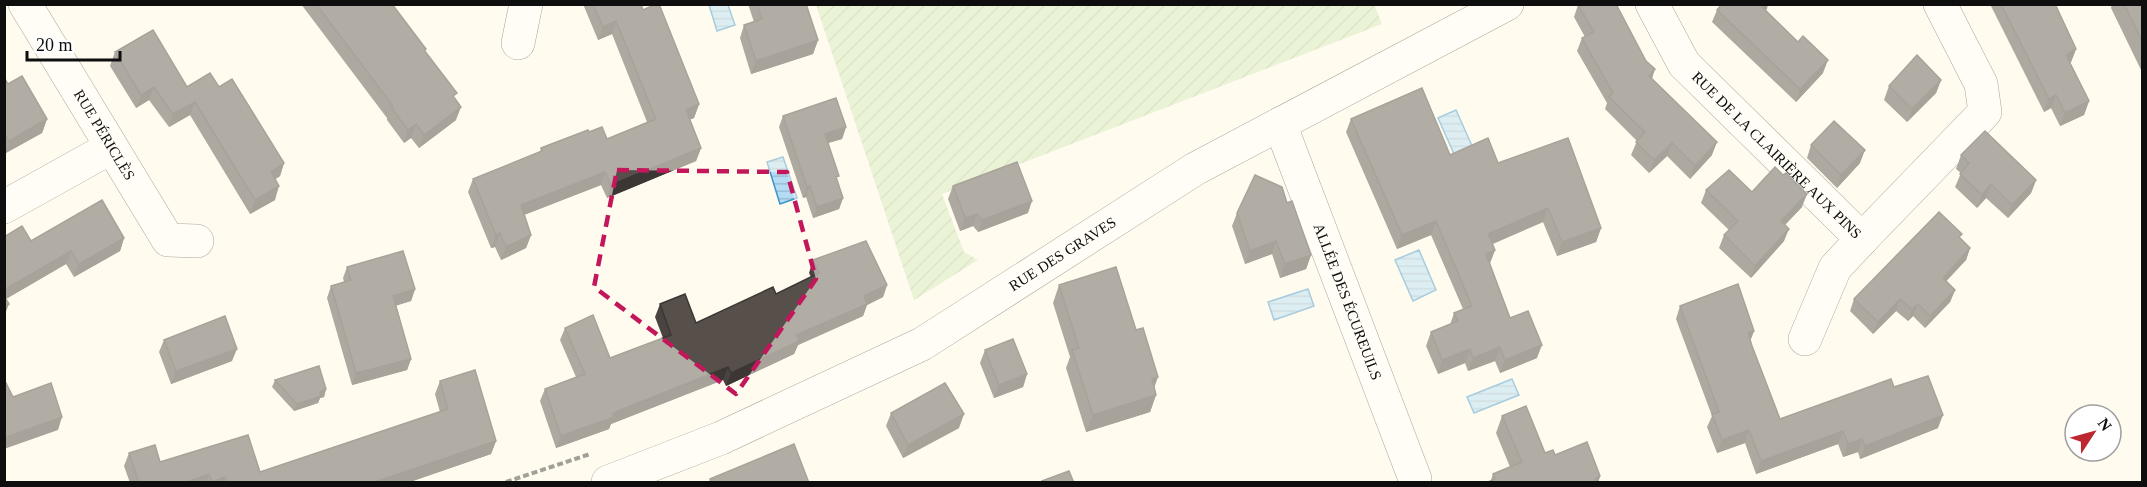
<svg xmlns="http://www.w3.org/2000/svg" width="2147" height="487" viewBox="0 0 2147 487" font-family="Georgia,serif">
<defs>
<pattern id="garden-furrows" width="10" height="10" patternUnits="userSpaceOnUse" patternTransform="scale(1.5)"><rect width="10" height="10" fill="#d2e9b9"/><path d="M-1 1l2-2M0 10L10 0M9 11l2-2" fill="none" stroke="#b3c79e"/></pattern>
<pattern id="water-rules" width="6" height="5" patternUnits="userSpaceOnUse" patternTransform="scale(1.5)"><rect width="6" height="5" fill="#b4ddf5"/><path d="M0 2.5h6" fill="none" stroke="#9abcd1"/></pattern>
</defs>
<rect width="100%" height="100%" fill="#fffbef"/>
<polygon fill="url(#garden-furrows)" points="1374,4 1382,24 942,194 964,252 978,260 914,300 816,5"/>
<g fill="url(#water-rules)" stroke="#3c93cc" stroke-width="1.5">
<polygon points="709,5 728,5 735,25 717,31"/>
<polygon points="1456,110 1473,148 1455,156 1438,118"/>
<polygon points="783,157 797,198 780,204 767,162"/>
<polygon points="1419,250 1436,290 1413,301 1395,260"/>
<polygon points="1308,289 1314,306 1274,320 1268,302"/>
<polygon points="1512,379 1519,395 1474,413 1467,397"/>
</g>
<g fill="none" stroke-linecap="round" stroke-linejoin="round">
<defs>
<g id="minor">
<path id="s1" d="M25,4l143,236 29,1"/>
<path id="s2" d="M1652,4l32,60 178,175 123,-127 -4,-28 -41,-80"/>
<polyline points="518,43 526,4"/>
<path id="s3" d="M1280,124l135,355"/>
<polyline points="4,207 110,148"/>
<polyline points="1805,339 1835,268 1862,239"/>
</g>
<g id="tertiary">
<path id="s4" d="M608,482l113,-44 201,-94 273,-175 312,-165"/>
</g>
</defs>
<use href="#minor" stroke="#414141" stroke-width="34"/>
<use href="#tertiary" stroke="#414141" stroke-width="34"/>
<polyline stroke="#303030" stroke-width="4" stroke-dasharray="6 3" stroke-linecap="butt" points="506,482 590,454"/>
<use href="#minor" stroke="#fff" stroke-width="33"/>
<use href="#tertiary" stroke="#fff" stroke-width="33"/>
</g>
<g fill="#4a4440">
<polygon points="301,4 392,4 426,49 425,51 455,99 456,120 419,148 411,138 404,143 387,120 387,118"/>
<polygon points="583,4 641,4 643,10 699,104 694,118 690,119 701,148 696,161 607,198 601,185 524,215 531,235 526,248 501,260 495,247 491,248 468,192 473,179 540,152 541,148 589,132 607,139 647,122 612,34 598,40"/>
<polygon points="748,4 806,4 818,40 813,54 751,74 740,38 744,25 754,22"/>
<polygon points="1718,4 1768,4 1766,10 1823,73 1796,102 1712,22 1717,10 1720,6"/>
<polygon points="1990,4 2055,4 2076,49 2071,62 2070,63 2089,101 2084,115 2060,126 2051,108 2044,112"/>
<polygon points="2112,4 2142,4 2142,72 2111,8"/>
<polygon points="1578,5 1652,79 1712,155 1690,179 1667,156 1649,173 1631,155 1637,141 1605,109 1607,103 1577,51 1582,38 1585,37 1574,17"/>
<polygon points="115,52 187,87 219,87 284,163 280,176 275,179 275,200 250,214 190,115 169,127 149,100 136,108 110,66"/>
<polygon points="4,77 8,84 47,119 42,133 4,154"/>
<polygon points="1941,80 1936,93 1907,122 1884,100 1889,86"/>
<polygon points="783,116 846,127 842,139 828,143 837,181 843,198 839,209 813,218 806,197 803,198 779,127"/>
<polygon points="1351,119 1450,155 1498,163 1601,228 1596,242 1557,256 1543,222 1493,244 1495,250 1490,263 1510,318 1537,358 1500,373 1495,361 1468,371 1465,363 1438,374 1426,346 1431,332 1450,325 1454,313 1463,309 1431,235 1397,249 1346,132"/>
<polygon points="1811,145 1860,163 1837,188 1807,158"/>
<polygon points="1961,155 2036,180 2031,193 2008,218 1986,198 1977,208 1955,187 1961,173 1956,169"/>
<polygon points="953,186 1028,213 978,232 973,226 960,231 948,199"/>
<polygon points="1706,190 1752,192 1802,207 1785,225 1784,241 1751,278 1719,248 1724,235 1729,230 1701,203"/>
<polygon points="1287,203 1311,255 1306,269 1280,278 1272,254 1245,264 1232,226 1237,213"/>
<polygon points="4,237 31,241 124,238 120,251 74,277 66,264 6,299 4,317"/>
<polygon points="1960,238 1970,248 1966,260 1946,281 1955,290 1950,302 1925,328 1913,316 1908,321 1896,311 1873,334 1850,311 1854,299"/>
<polygon points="813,260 887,285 883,297 867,305 863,316 798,345 794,354 726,386 723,380 611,424 609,429 556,448 540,401 545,389 576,377 560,340 565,328 610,358 663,338 655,317 660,304 696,323 776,294 811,277 809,273"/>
<polygon points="347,267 415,289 411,301 396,305 411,359 407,370 352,385 327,298 331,286 344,282 343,278"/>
<polygon points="1059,285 1154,387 1156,395 1150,412 1086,432 1066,368 1070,357 1053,303"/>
<polygon points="1680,306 1754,331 1750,341 1752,346 1780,419 1894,387 1938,428 1860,459 1858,452 1843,457 1838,444 1756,474 1745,443 1717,453 1707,427 1712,416 1676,319"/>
<polygon points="164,340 232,361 171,384 159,352"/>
<polygon points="985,350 1027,374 1023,387 994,398 980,363"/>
<polygon points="275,380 326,389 324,397 320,398 318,403 294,411 272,387"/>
<polygon points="440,381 496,441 491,454 407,483 130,483 124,466 129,453 160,462 260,472 440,412 435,394"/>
<polygon points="891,413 959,428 903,458 886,426"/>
<polygon points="1502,416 1545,453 1555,455 1600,476 1598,483 1486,483 1491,480 1493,474 1510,467 1496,433"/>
</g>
<g fill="#3c3734">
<polygon points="1764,4 1768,4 1767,9 1758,19 1762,7"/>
<polygon points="616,21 612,34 598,40 603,27"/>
<polygon points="818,40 813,54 751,74 756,61"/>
<polygon points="2076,49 2071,62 2061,68 2066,55"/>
<polygon points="1828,60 1823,73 1796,102 1800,89"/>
<polygon points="1655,69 1651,82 1649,76"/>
<polygon points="1941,80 1936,93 1907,122 1912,109"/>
<polygon points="154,87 149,100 136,108 141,95"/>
<polygon points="2056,95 2051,108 2044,112 2049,99"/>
<polygon points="2089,101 2084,115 2060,126 2065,113"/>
<polygon points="195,102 190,115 169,127 173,114"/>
<polygon points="699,104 694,118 682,123 686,110"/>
<polygon points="461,107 456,120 419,148 424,135"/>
<polygon points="47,119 42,133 4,154 9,141"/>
<polygon points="416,124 411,138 404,143 408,130"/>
<polygon points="846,127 842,139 821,145 825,134"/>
<polygon points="1717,142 1712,155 1690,179 1695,166"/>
<polygon points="1672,143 1667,156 1649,173 1654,160"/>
<polygon points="701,148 696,161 607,198 611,185"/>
<polygon points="1865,150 1860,163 1837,188 1841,175"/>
<polygon points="284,163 280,176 267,185 271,172"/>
<polygon points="605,172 601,185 516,218 521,205"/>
<polygon points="2036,180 2031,193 2008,218 2012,205"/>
<polygon points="1991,184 1986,198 1977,208 1982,195"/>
<polygon points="279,186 275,200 250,214 255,200"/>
<polygon points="810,186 806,197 803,198 807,187"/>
<polygon points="1807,194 1802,207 1777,233 1781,221"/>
<polygon points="843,198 839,209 813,218 817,207"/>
<polygon points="1032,201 1028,213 978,232 982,220"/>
<polygon points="1548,208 1543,222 1484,247 1488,234"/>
<polygon points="977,214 973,226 960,231 965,218"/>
<polygon points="1436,221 1431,235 1397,249 1402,235"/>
<polygon points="1601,228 1596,242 1557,256 1562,242"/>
<polygon points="1789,229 1784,241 1751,278 1755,266"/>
<polygon points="500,233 495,247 491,248 496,235"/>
<polygon points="531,235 526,248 501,260 506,247"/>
<polygon points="124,238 120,251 74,277 79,264"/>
<polygon points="1276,241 1272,254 1245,264 1250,251"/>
<polygon points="1970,248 1966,260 1938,290 1943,278"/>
<polygon points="1495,250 1490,263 1481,267 1486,254"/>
<polygon points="71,251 66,264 4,300 4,290"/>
<polygon points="1311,255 1306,269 1280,278 1285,264"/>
<polygon points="887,285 883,297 867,305 863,316 798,345 794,354 726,386 731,373 796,335 864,296"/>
<polygon points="415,289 411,301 389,308 393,296"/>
<polygon points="1955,290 1950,302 1925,328 1930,316"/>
<polygon points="1900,299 1896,311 1873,334 1878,322"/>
<polygon points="9,304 4,317 4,307"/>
<polygon points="1918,304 1913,316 1908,321 1912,309"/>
<polygon points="1754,331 1749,344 1748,333"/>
<polygon points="1542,345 1537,358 1500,373 1505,360"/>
<polygon points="1500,347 1495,361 1468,371 1473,358"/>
<polygon points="237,349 232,361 171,384 176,371"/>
<polygon points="1470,349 1465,363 1438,374 1442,360"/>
<polygon points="411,359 407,370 352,385 356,373"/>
<polygon points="728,367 723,380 611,424 609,429 556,448 561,436 613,413"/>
<polygon points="1027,374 1023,387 994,398 999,385"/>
<polygon points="1158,377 1152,394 1152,379"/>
<polygon points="326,389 324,397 320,398 318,403 294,411 297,404"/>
<polygon points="1156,395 1150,412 1086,432 1093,415"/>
<polygon points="964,414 959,428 903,458 908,445"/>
<polygon points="1943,415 1938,428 1860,459 1865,446"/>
<polygon points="62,417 58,430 4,449 4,438"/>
<polygon points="1749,430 1745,443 1717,453 1722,440"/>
<polygon points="1843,431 1838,444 1756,474 1761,461"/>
<polygon points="1862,439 1858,452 1843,457 1848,444"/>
<polygon points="496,441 491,454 407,483 372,483"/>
<polygon points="209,474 206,483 185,483"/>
<polygon points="1600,476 1598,483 1594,483 1595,479"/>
<polygon points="225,477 223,483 211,483 212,482"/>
</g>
<g fill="#564f4a" stroke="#3c3734" stroke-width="1.5">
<polygon points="316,4 392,4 426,49 424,50 457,93 453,96 461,107 424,135 416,124 408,130 391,107 393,106"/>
<polygon points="593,4 641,4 643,10 656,4 659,4 699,104 686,110 701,148 611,185 605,172 521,205 531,235 506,247 500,233 496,235 473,179 542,151 541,148 588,130 589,132 602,127 607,139 656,119 616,21 603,27"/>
<polygon points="757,4 806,4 818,40 756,61 744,25 762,19"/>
<polygon points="1616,4 1646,61 1655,69 1649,76 1717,142 1695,166 1672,143 1654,160 1636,142 1645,132 1609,97 1613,93 1582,38 1594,32 1578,5"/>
<polygon points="1722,4 1764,4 1762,7 1798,42 1803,36 1828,60 1800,89 1717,10"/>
<polygon points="2001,4 2055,4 2076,49 2066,55 2089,101 2065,113 2056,95 2049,99"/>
<polygon points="2124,4 2142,4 2142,41"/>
<polygon points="153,30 187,87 210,73 219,87 232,79 284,163 271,172 279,186 255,200 195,102 173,114 154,87 141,95 115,52"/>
<polygon points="1917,55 1941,80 1912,109 1889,86"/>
<polygon points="22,76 47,119 9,141 4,134 4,77 8,84"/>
<polygon points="1422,88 1450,155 1488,138 1498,163 1568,138 1601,228 1562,242 1548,208 1488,234 1495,250 1486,254 1510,318 1528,311 1542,345 1505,360 1500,347 1473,358 1470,349 1442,360 1431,332 1458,321 1454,313 1472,306 1436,221 1402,235 1351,119"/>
<polygon points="836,98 846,127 825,134 839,176 836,177 843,198 817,207 810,186 807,187 783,116"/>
<polygon points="1834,121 1865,150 1841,175 1811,145"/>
<polygon points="1985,131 2036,180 2012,205 1991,184 1982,195 1960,174 1969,163 1961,155"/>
<polygon points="1017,162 1032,201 982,220 977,214 965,218 953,186"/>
<polygon points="1775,167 1783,175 1786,173 1807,194 1781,221 1789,229 1755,266 1724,235 1738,221 1706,190 1729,170 1752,192"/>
<polygon points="1255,175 1282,187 1287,203 1292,201 1311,255 1285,264 1276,241 1250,251 1237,213"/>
<polygon points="102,200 124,238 79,264 71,251 4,290 4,237 22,226 31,241"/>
<polygon points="1939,212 1962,234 1959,237 1970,248 1943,278 1955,290 1930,316 1918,304 1912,309 1900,299 1878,322 1854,299"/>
<polygon points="866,241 887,285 864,296 867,304 796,335 799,341 731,373 728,367 613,413 614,417 561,436 545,389 585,374 565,328 593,315 610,358 671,335 660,304 685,294 696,323 773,287 776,294 819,273 813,260"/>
<polygon points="403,251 415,289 393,296 411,359 356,373 331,286 351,280 347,267"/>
<polygon points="1116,267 1136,330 1143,328 1158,377 1152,379 1156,395 1093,415 1072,350 1079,348 1059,285"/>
<polygon points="1738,284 1754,331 1748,333 1752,346 1780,419 1891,379 1894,387 1928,376 1943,415 1865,446 1862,439 1848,444 1843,431 1761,461 1749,430 1722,440 1712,414 1719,412 1680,306"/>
<polygon points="4,296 9,304 4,307"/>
<polygon points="225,316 237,349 176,371 164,340"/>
<polygon points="1013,339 1027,374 999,385 985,350"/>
<polygon points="319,366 326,389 320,392 321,396 297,404 275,380"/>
<polygon points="475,370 496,441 372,483 227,483 225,477 212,482 209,474 185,483 139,483 129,453 155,445 160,462 248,435 260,472 448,409 440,381"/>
<polygon points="6,383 13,397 51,383 62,417 4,438 4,384"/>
<polygon points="945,383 964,414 908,445 891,413"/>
<polygon points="1526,406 1545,453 1553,450 1555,455 1587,442 1600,476 1595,479 1597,483 1486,483 1495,479 1493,474 1522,462 1502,416"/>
<polygon points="794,444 809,483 711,483 710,479"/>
<polygon points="1069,471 1074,483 1043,483 1042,481"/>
</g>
<path d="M0 0H2147V487H0ZM617,170l170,2 29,107 -80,115 -142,-107z" fill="#fffbef" fill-opacity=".55" fill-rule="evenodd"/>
<path fill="none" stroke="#c2185b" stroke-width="4.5" stroke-dasharray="12 8" stroke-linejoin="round" d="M617,170l170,2 29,107 -80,115 -142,-107z"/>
<g text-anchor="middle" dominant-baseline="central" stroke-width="6" stroke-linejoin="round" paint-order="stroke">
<g font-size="15" fill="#0e0e0e" stroke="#fff">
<text stroke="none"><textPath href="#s1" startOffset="153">RUE PÉRICLÈS</textPath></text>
<text stroke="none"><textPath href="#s2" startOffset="198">RUE DE LA CLAIRIÈRE AUX PINS</textPath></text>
<text stroke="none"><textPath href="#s4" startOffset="510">RUE DES GRAVES</textPath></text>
<text stroke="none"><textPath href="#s3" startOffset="190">ALLÉE DES ÉCUREUILS</textPath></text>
</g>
</g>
<rect width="2147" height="487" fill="none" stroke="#0e0e0e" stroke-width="12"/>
<g transform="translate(2093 433) rotate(54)"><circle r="28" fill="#ffffff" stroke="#9f9f9f" stroke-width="1.5"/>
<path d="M0-4.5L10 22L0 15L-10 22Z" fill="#bc2730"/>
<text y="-9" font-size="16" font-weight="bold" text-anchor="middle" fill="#0e0e0e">N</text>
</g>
<path d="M27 51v9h93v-9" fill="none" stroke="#0e0e0e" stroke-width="3"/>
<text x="36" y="51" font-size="18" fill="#0e0e0e" stroke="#ffffff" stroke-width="4.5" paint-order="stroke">20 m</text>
</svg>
